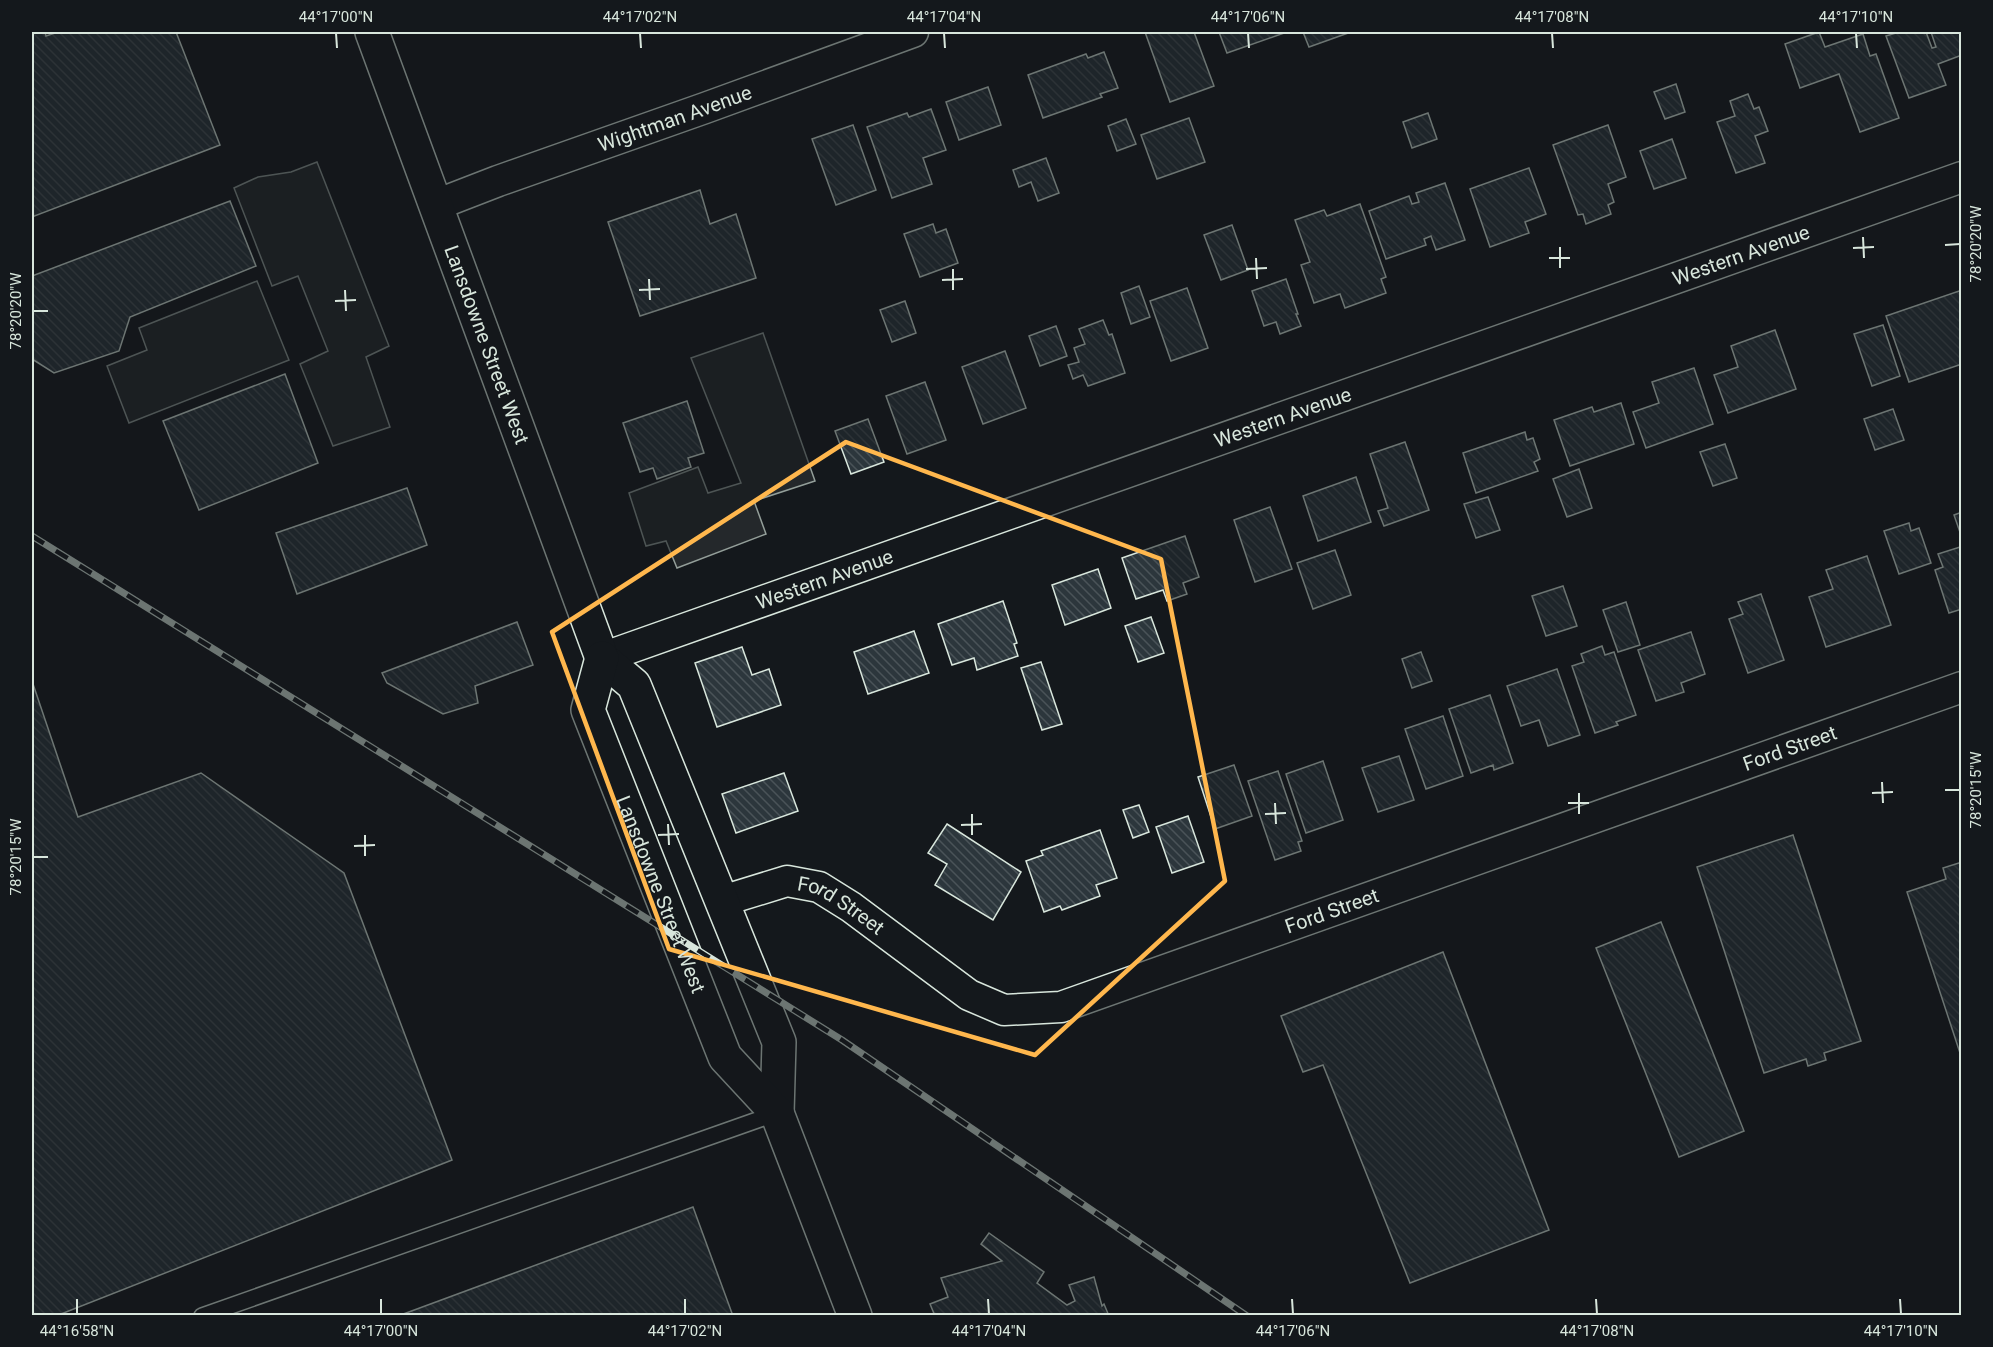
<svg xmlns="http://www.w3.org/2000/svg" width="1993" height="1347" viewBox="0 0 1993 1347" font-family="Roboto,sans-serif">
<defs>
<pattern id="building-back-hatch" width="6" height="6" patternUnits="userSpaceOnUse" patternTransform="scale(1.5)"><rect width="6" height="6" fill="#2c363c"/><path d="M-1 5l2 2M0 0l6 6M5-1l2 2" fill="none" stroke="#4a5358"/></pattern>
</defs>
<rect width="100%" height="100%" fill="#14181c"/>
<g fill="#24282b" stroke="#939e99" stroke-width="1.5">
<polygon points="317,162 389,346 366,357 390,427 333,446 300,364 328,351 298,276 272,286 234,188 258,177 291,172"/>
<polygon points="257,281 289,360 129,423 107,366 147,350 139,328"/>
<polygon points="763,333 815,481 754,501 766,534 677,568 666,541 646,546 629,493 698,467 708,493 741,483 691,358"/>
</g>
<g fill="url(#building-back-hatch)" stroke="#d8e6dc" stroke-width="1.5">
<polygon points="32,32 45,32 46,36 58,32 176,32 220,145 32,217"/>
<polygon points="1145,32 1194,32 1214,86 1170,102"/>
<polygon points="1219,32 1287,32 1227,53"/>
<polygon points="1303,32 1351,32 1309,47"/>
<polygon points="1819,32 1825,47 1863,34 1870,56 1876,54 1899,118 1860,132 1839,74 1800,88 1785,44"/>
<polygon points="1899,32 1926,32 1932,48 1936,47 1931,32 1959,32 1962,37 1962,55 1938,64 1946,85 1909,98 1886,36"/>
<polygon points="1104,52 1118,88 1100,94 1102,97 1043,118 1028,75 1086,54 1088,58"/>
<polygon points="1676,84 1685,112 1665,119 1654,92"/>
<polygon points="988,87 1001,125 959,140 946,102"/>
<polygon points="1748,94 1754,109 1759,107 1768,131 1755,136 1765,163 1736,173 1717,122 1735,116 1730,101"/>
<polygon points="931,109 946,150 923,158 932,184 892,198 867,127 907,113 909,117"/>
<polygon points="1428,113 1437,139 1412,148 1403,122"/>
<polygon points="1189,118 1205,162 1157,179 1141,135"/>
<polygon points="1126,119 1136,144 1117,151 1108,126"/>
<polygon points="853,125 876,190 836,205 812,139"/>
<polygon points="1608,125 1626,177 1608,184 1614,202 1608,205 1611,214 1586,224 1583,214 1578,215 1553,145"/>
<polygon points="1672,139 1686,178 1654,189 1640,151"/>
<polygon points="1046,158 1059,193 1038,201 1031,182 1019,187 1013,170"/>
<polygon points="1529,168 1546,214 1525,222 1529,233 1490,247 1470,189"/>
<polygon points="1445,183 1465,240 1436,250 1431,236 1424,239 1426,245 1386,259 1369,211 1409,196 1412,204 1419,202 1416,193"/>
<polygon points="700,190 710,224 736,214 756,278 640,316 608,222"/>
<polygon points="230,201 256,266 130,317 119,351 54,373 32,359 32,276"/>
<polygon points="1360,204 1386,277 1381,279 1386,293 1345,308 1340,294 1314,303 1301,265 1310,262 1295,220 1324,210 1327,216"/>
<polygon points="933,224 936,233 946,229 958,263 920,277 904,234"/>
<polygon points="1232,225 1248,270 1221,280 1204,235"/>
<polygon points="1286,279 1298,314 1296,314 1301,326 1280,334 1276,322 1264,326 1252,291"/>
<polygon points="1139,286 1150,317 1131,324 1121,293"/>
<polygon points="1187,288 1208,348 1171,361 1150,301"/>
<polygon points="1962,290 1962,364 1909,382 1886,316"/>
<polygon points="905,301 916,333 892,342 880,310"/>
<polygon points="1103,320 1109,335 1112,334 1125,373 1088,386 1083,375 1073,379 1068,365 1079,362 1074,348 1085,344 1079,329"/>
<polygon points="1883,325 1900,376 1872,386 1854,334"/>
<polygon points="1056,326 1067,356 1040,366 1029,336"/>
<polygon points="1775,330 1796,389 1728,413 1714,375 1738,367 1731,346"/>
<polygon points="1005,351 1026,408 983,424 962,367"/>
<polygon points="1694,368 1713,424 1646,448 1633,412 1659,403 1652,382"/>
<polygon points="285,374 318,463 199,510 163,421"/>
<polygon points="925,382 946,440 907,454 886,396"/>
<polygon points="687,401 704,453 688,458 691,467 657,479 653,468 640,472 623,423"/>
<polygon points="1621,403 1634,444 1570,466 1554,420 1592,407 1594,412"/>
<polygon points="1893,409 1904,440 1875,450 1864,419"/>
<polygon points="868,419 884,462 851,474 835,431"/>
<polygon points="1525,432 1527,440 1533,438 1540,459 1534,462 1538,471 1476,493 1463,453"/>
<polygon points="1405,442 1429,510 1384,526 1378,511 1388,508 1370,454"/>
<polygon points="1725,444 1737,478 1713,486 1700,452"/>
<polygon points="1579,469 1592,508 1567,517 1553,479"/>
<polygon points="1356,477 1371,522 1318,541 1303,496"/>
<polygon points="407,488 427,545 297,594 276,533"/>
<polygon points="1488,497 1500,530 1476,538 1464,504"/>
<polygon points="1270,507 1292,569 1255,582 1234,520"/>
<polygon points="1962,512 1962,538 1954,515"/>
<polygon points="1909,523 1911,531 1919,528 1931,563 1899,574 1884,531"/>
<polygon points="1185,536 1199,577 1183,583 1187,594 1167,601 1163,590 1136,599 1122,558"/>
<polygon points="1960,547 1962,609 1949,613 1935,570 1943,567 1938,554"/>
<polygon points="1335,550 1351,595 1313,609 1297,563"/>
<polygon points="1867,556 1891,625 1826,647 1809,597 1833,589 1826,570"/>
<polygon points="1098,569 1111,608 1065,625 1052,585"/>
<polygon points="1563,586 1577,626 1546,636 1532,596"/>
<polygon points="1761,594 1784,660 1748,673 1729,619 1743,614 1738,602"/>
<polygon points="1003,601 1017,643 1014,644 1018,656 977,670 974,658 952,665 938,624"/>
<polygon points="1626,602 1640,645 1618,652 1603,610"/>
<polygon points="1151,617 1164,653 1138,662 1125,626"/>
<polygon points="517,622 533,665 475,686 478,703 443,714 387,683 382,673"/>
<polygon points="914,631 929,673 868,694 854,652"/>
<polygon points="1691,632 1705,674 1681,683 1684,692 1656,701 1638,650"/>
<polygon points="1602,646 1605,655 1614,652 1636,715 1616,722 1618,725 1595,733 1572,666 1584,662 1581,654"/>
<polygon points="742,647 752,675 769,669 781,705 717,727 695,663"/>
<polygon points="1421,652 1432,681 1412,688 1402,659"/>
<polygon points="1041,662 1062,724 1042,730 1021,668"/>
<polygon points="1557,669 1580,735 1548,746 1539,720 1521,726 1507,686"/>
<polygon points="32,681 78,817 201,773 344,873 452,1160 56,1316 32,1316"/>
<polygon points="1490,695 1513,763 1494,770 1493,765 1471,773 1449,709"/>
<polygon points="1443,716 1463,776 1426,789 1405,729"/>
<polygon points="1399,756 1414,800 1378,812 1362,768"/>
<polygon points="1323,761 1343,820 1306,833 1286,774"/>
<polygon points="1234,765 1252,816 1215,829 1198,777"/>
<polygon points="1278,771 1302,841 1298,842 1301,851 1275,860 1248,781"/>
<polygon points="784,773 798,811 736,833 722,794"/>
<polygon points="1139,805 1149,832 1133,838 1123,810"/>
<polygon points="1188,816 1204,862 1172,873 1156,827"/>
<polygon points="947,824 1021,872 993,920 935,885 947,864 928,853"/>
<polygon points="1100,830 1117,878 1096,885 1100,896 1062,910 1060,906 1044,912 1026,861 1043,855 1041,851"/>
<polygon points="1793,835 1861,1041 1824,1053 1826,1060 1808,1066 1806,1059 1764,1073 1697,867"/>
<polygon points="1962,862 1962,1059 1907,892 1946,879 1943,868"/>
<polygon points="1661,922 1744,1131 1679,1157 1596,948"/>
<polygon points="1443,952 1549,1230 1410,1283 1323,1065 1303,1072 1281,1016"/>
<polygon points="693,1207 733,1316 398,1316"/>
<polygon points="989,1233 1044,1272 1037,1283 1067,1305 1075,1301 1069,1285 1094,1277 1102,1306 1104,1304 1109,1316 935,1316 930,1304 948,1297 941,1278 1002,1261 981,1244"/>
</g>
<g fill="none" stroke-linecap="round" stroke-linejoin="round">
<defs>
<polyline id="service" points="202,1316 777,1113"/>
<g id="minor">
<path id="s1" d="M436,205l62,-24 207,-73 208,-76"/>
<path id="s2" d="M602,658l1360,-481"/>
<path id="s3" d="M722,901l65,-20 32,6 32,20 118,88 35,15 57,-3 901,-320"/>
</g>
<g id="secondary">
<path id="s4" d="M372,32l230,626 32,27 145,357 -2,71"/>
<path id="s5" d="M602,658l-14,52 137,347 52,56 78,203"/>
</g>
</defs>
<use href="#service" stroke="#d8e6dc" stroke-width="18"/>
<use href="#minor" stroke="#d8e6dc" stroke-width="33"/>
<use href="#secondary" stroke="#d8e6dc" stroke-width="36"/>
<use href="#service" stroke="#14181c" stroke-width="15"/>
<use href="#minor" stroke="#14181c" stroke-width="30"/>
<use href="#secondary" stroke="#14181c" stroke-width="33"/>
<defs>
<polyline id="rail" points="32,536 842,1040 1247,1316"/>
</defs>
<use href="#rail" stroke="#d8e6dc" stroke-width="7"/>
<use href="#rail" stroke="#14181c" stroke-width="4.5" stroke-dasharray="14" stroke-linecap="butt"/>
<polyline stroke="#d8e6dc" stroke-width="1.5" stroke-dasharray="8 3" stroke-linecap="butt" points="753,32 754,33 759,32"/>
</g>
<path d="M0 0H1993V1347H0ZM846,442l315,117 64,322 -190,174 -366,-106 -117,-317z" fill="#14181c" fill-opacity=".55" fill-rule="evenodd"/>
<path fill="none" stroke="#ffb74d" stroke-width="4.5" stroke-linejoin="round" d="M846,442l315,117 64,322 -190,174 -366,-106 -117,-317z"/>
<path fill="none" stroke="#d8e6dc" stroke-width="2" d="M336,33l1,15M640,33l1,15M944,33l1,15M1248,33l1,15M1552,33l1,15M1856,33l1,15M1863,237l1,21M1945,245l15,-1M1560,247v21M1853,248l21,-1M1256,258l1,21M1549,258h21M953,269v21M1246,269l21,-1M649,279l1,21M942,280l21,-1M345,290l1,21M639,290l21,-1M335,301l21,-1M33,311h15M1882,782l1,21M1945,790h15M1579,793v21M1872,793l21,-1M1275,803l1,21M1568,803h21M972,814v21M1265,814l21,-1M668,824l1,21M961,825l21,-1M365,835v21M658,835l21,-1M354,846l21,-1M33,857h15M77,1299v15M381,1299v15M685,1299v15M988,1299l1,15M1292,1299l1,15M1596,1299l1,15M1900,1299l1,15"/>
<g text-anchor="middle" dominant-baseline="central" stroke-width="4.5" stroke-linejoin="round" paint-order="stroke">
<g font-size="20" fill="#d8e6dc" stroke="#14181c">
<text stroke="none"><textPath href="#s1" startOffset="254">Wightman Avenue</textPath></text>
<text stroke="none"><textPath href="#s2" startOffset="1208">Western Avenue</textPath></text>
<text stroke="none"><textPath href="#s4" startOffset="333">Lansdowne Street West</textPath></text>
<text stroke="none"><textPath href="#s2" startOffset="722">Western Avenue</textPath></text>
<text stroke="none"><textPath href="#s2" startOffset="236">Western Avenue</textPath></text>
<text stroke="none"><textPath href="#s3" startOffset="1154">Ford Street</textPath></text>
<text stroke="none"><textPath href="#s5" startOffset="252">Lansdowne Street West</textPath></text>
<text stroke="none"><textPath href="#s3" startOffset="128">Ford Street</textPath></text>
<text stroke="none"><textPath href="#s3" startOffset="668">Ford Street</textPath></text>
</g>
</g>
<rect width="1993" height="1347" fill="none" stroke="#14181c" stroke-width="66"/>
<rect x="33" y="33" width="1927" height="1281" fill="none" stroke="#d8e6dc" stroke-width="2"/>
<g font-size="15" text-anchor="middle" fill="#d8e6dc">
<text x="336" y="22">44°17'00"N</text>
<text x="640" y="22">44°17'02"N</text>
<text x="944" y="22">44°17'04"N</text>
<text x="1248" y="22">44°17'06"N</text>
<text x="1552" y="22">44°17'08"N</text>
<text x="1856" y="22">44°17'10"N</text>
<text transform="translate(1976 244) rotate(-90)" y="5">78°20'20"W</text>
<text transform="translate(16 311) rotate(-90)" y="5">78°20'20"W</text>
<text transform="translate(1976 790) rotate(-90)" y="5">78°20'15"W</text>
<text transform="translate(16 857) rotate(-90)" y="5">78°20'15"W</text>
<text x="77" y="1336">44°16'58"N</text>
<text x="381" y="1336">44°17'00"N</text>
<text x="685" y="1336">44°17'02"N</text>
<text x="989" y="1336">44°17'04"N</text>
<text x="1293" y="1336">44°17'06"N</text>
<text x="1597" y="1336">44°17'08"N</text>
<text x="1901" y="1336">44°17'10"N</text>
</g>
</svg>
